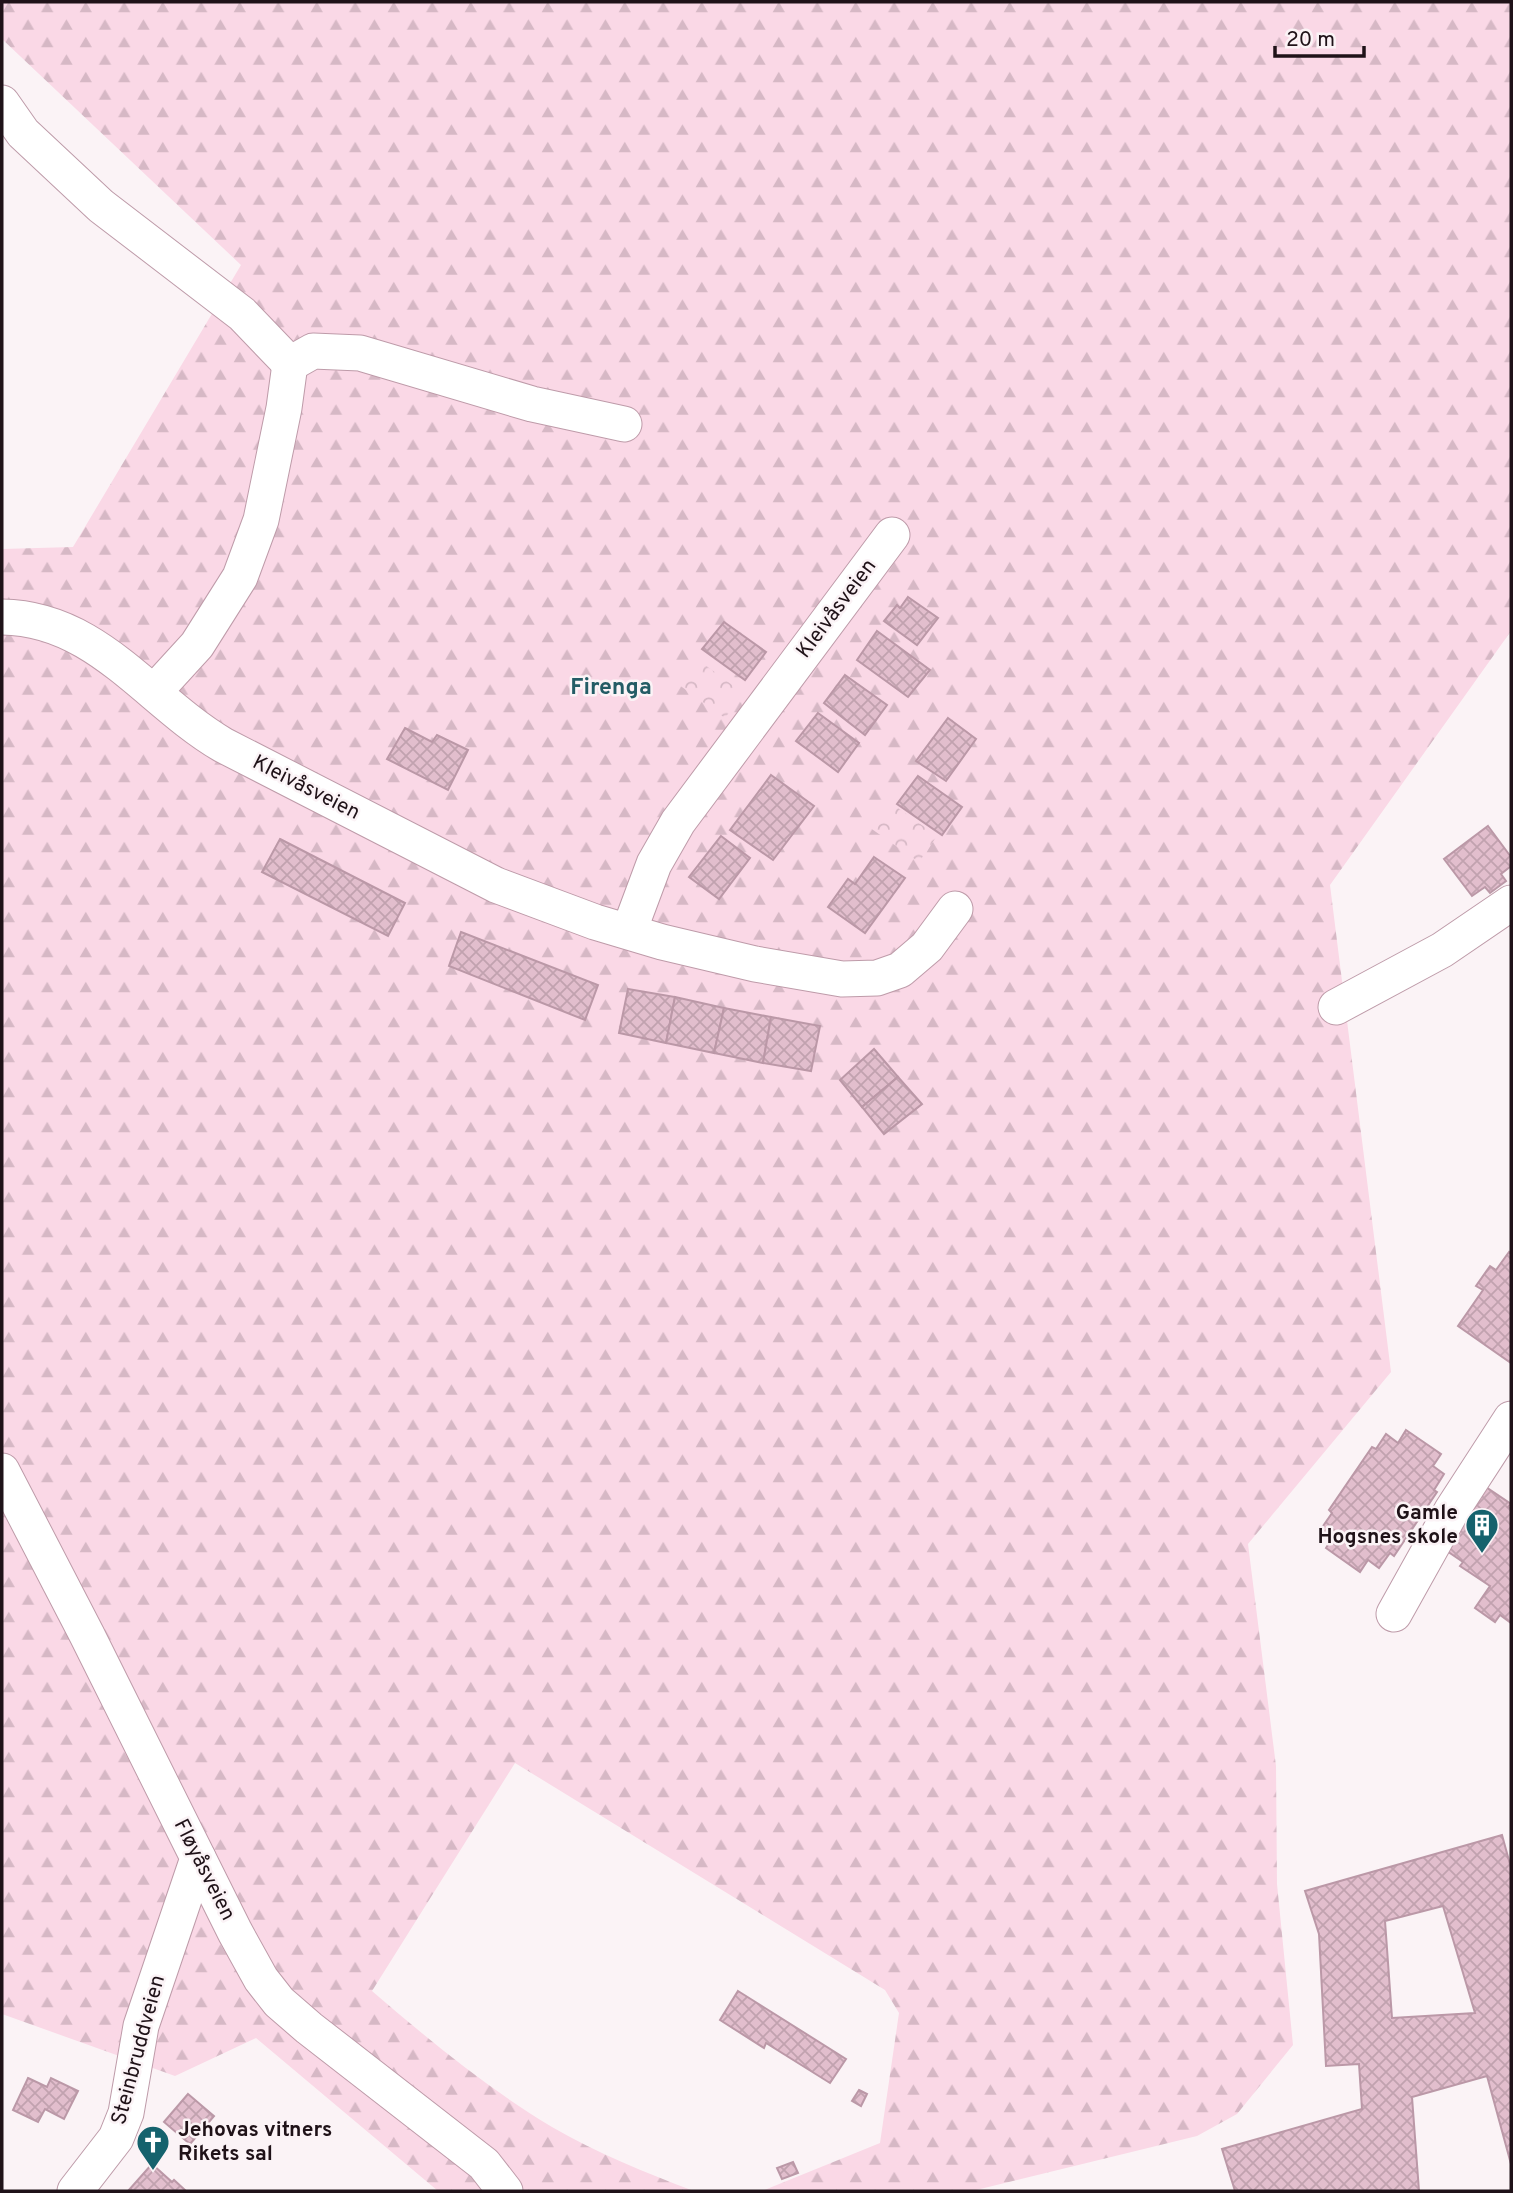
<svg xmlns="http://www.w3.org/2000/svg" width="1513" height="2193" viewBox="0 0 1513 2193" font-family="Overpass,sans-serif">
<defs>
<pattern id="forest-firs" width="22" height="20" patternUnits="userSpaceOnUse" patternTransform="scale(1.75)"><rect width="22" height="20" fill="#fad8e6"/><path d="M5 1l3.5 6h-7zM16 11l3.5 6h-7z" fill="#d6b8c5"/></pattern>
<pattern id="park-crowns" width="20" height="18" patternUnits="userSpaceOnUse" patternTransform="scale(1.75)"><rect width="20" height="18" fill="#fad8e6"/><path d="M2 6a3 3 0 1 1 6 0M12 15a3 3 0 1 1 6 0" fill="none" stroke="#d6b8c5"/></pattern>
<pattern id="building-cross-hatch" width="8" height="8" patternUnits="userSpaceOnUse" patternTransform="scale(1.75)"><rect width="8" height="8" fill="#e2becd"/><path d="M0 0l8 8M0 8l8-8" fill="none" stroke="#c1a2af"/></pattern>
</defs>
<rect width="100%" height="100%" fill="#fbf3f6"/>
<path fill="url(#forest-firs)" d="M2,2h1509v629l-181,254 61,487 -143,172 28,222 1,118 16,161 -56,69 -40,22 -225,55h-210l118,-48 19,-130 -14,-23 -370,-227 -143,228c57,49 115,97 180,136 45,26 94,46 142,64h-256l-182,-153 -81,38 -173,-62v-1465l71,-2 168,-282 -239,-226z"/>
<g fill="url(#park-crowns)">
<polygon points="693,656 743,693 725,718 675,682"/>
<polygon points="884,798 937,836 919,862 866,825"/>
</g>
<g fill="url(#building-cross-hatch)" stroke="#bb98a7" stroke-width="2" fill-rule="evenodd">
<polygon points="908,597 938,618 917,645 884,621 897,605 900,608"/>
<polygon points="724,622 766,652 745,680 702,649"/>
<polygon points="877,631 930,670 908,697 857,660"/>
<polygon points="845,675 887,705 865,735 824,703"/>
<polygon points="818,713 859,743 838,772 796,741"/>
<polygon points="948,718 976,739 946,781 916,761"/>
<polygon points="405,728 432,742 437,735 468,750 448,790 387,759"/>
<polygon points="771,775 814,806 773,860 730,830"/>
<polygon points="918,776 962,807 942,835 897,804"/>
<polygon points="1488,826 1511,857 1511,866 1501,874 1506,881 1490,893 1485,887 1472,896 1444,859"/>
<polygon points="721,836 750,858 719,899 689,877"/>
<polygon points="280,839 405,903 388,936 262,872"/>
<polygon points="874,857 905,878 865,933 828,907 848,879 855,884"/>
<polygon points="461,932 598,985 585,1020 449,966"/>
<polygon points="628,989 675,997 666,1043 619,1033"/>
<polygon points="675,997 724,1008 714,1053 666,1043"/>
<polygon points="724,1008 771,1017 763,1063 714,1053"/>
<polygon points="771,1017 820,1026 811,1071 763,1063"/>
<polygon points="874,1049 898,1077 862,1107 840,1080"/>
<polygon points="898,1077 922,1104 884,1134 862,1107"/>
<polygon points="1509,1252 1511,1254 1511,1363 1458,1326 1483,1290 1476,1286 1490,1266 1496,1270"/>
<polygon points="1406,1430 1441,1454 1433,1466 1444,1474 1434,1490 1437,1492 1394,1556 1390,1553 1379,1568 1368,1560 1360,1572 1326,1548 1333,1537 1321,1529 1332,1513 1329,1510 1372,1447 1376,1449 1386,1434 1398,1443"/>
<polygon points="1480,1483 1511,1504 1508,1507 1511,1509 1511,1623 1500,1615 1495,1622 1475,1608 1490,1586 1460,1566 1463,1562 1441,1547"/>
<path d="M1502,1835l9,33v296l-24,-88 -75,21 7,94h-184l-13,-42 140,-40 -3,-45 -33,2 -7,-132 -14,-43zM1443,1906l32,107 -83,5 -7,-97z"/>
<polygon points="738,1991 846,2059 830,2083 766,2043 764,2048 720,2020"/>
<polygon points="28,2078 47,2087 51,2078 78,2091 64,2119 45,2109 38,2122 13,2110"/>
<polygon points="859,2090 867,2094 861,2106 852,2101"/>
<polygon points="188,2094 214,2116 190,2144 164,2122"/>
<polygon points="793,2162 798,2173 782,2179 777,2168"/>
<polygon points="152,2164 172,2182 174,2180 186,2191 128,2191"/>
</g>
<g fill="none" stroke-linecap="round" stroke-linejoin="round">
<defs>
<g id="minor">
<polyline points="2,103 23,133 101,206 242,314 290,364"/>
<polyline points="290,364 313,351 360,353 532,404 624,424"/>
<path d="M2,617c95,1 146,84 221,128l273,140 99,37 67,20 93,22 87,15 35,-1 23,-8 27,-23 28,-38"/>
<polyline points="154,692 197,645 240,577 261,520 284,408 290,364"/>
<polyline points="629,931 654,864 678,822 892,535"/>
<polyline points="1336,1007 1442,950 1511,903"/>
<polyline points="2,1471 87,1635 235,1932 261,1979 279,2002 309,2028 484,2164 505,2191"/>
<polyline points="1394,1614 1452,1510 1511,1419"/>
<polyline points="75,2191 116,2138 126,2113 141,2026 198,1858"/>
</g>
</defs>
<use href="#minor" stroke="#be9ba9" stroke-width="37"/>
<use href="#minor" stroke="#fff" stroke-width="35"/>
</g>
<defs>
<symbol id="building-pin" viewBox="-11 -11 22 30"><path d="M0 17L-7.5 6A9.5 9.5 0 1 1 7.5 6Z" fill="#15626d" stroke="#fbf3f6"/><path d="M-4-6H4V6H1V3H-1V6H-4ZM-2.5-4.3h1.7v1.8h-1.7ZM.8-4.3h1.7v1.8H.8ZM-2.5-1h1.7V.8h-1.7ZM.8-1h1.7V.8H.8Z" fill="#fff"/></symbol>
<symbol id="church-pin" viewBox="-11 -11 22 30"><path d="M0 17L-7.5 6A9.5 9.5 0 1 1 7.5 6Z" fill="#15626d" stroke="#fbf3f6"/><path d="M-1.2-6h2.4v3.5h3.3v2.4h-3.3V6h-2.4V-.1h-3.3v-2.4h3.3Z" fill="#fff"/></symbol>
</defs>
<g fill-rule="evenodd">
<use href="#building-pin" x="1463" y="1506" width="38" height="52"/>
<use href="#church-pin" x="134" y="2123" width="38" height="52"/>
</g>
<g text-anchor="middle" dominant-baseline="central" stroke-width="5" stroke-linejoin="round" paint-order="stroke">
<g font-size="21" fill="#1f1218" stroke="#fbf3f6">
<text transform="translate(837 609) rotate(-53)">Kleivåsveien</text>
<text transform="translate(306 788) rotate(27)">Kleivåsveien</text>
<text transform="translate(204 1870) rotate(63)">Fløyåsveien</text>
<text transform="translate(139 2050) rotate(-75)">Steinbruddveien</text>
</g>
<g font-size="21" font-weight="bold" fill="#1f1218" stroke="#fbf3f6" text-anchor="end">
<text x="1458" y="1513">Gamle<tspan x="1458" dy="24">Hogsnes skole</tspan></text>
<text x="178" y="2130" text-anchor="start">Jehovas vitners<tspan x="178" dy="24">Rikets sal</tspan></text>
</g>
<g font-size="23" font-weight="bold" fill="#235c65" stroke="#fbf3f6">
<text x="611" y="688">Firenga</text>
</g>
</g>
<rect width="1513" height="2193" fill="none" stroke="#1f1218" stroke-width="7"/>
<path d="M1275 46v10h89v-10" fill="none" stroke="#1f1218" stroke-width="3.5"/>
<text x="1286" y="46" font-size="21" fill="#1f1218" stroke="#fbf3f6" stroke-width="5" paint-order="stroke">20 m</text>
</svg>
